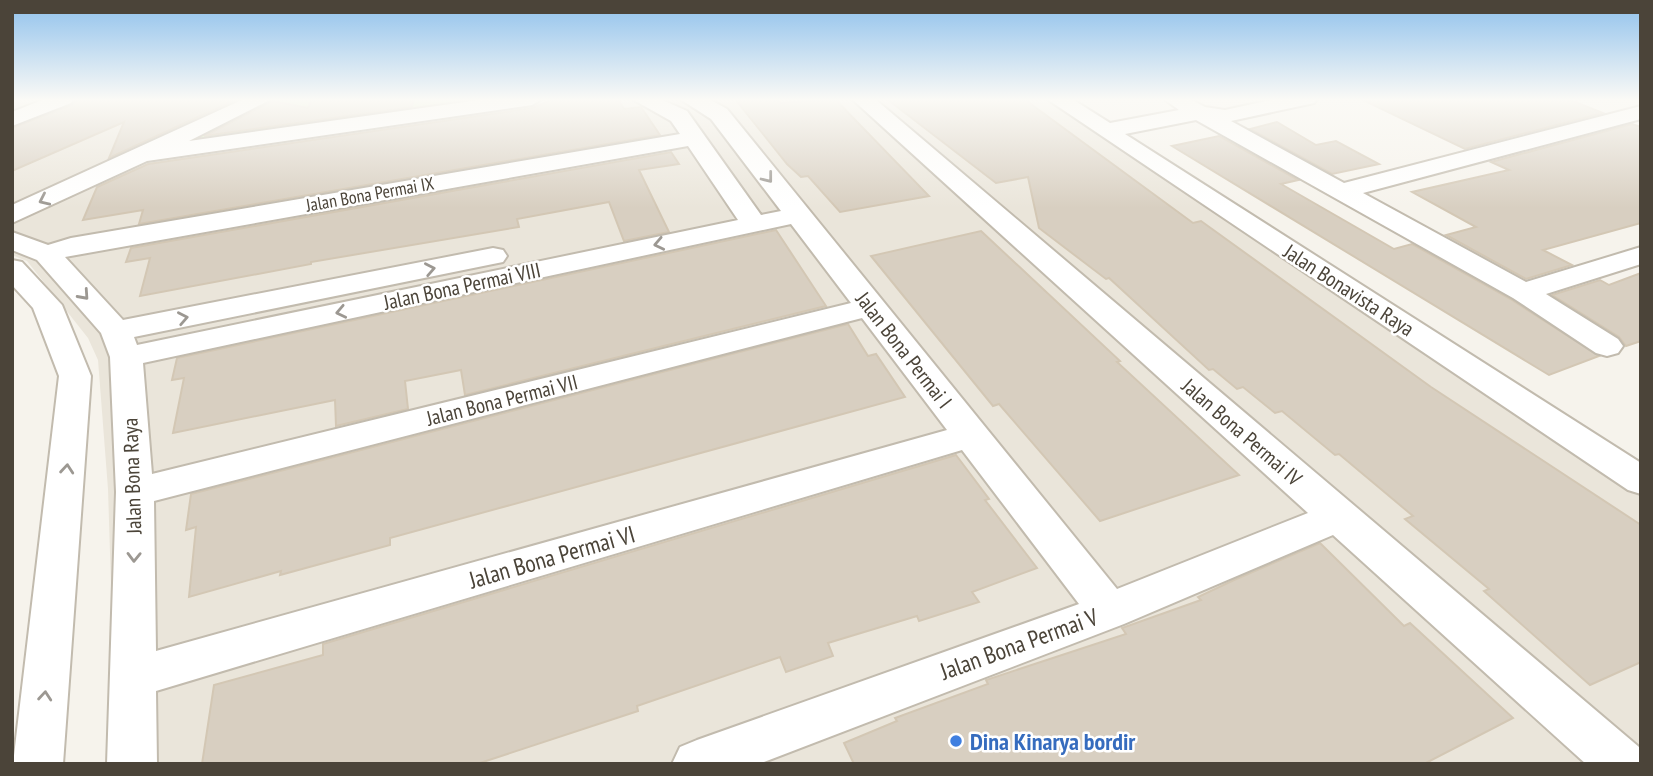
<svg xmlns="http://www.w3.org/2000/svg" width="1653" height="776" viewBox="0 0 1653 776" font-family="'PT Sans Narrow',sans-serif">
<rect width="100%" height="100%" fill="#f6f3ec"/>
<polygon fill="#eae5da" points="12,99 1052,99 1641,487 1641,764 113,764 113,650 108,489 98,360 88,338 27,261 12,255"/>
<polygon fill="#d2eab5" points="269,99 510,99 166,149"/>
<g fill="#d8cfc1" stroke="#d3c7b4" stroke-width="2">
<polygon points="76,99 237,99 109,158 124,122 12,171 12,128 72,105"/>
<polygon points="312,99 414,99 412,107 204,136 273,101 308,108"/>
<polygon points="618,99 624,109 641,107 660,135 139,224 143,210 83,220 97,187 148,164 532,108 554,99"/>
<polygon points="735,99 778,99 781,103 835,99 929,196 840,212 808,176 801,177 787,164"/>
<polygon points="887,99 1024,99 1193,223 1201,221 1431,387 1641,525 1641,662 1590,685 1484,591 1489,589 1405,519 1413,516 1339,454 1335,455 1282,411 1275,413 1243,387 1237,389 1213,369 1209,370 1109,278 1106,279 1039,228 1028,177 996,183"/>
<polygon points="1361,99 1568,99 1603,113 1465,149"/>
<polygon points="1277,122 1316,145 1336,141 1379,164 1332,174 1250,129"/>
<polygon points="1632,124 1641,127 1641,223 1543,250 1572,265 1526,279 1446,235 1476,227 1412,192 1509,170 1491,162"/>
<polygon points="1219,136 1298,180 1281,184 1394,249 1412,244 1512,300 1599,356 1549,375 1172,146"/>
<polygon points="671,152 679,164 639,170 669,232 624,241 609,202 517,219 519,227 311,262 311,264 140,296 150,258 126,262 131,248"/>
<polygon points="776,230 826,306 465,395 461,370 405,381 408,409 336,426 335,400 173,433 184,378 172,380 177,358"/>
<polygon points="981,231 1120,361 1117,362 1239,475 1100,521 999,404 993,406 871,256"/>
<polygon points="1641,273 1641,341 1626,346 1619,337 1552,295 1600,280 1609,285"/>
<polygon points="848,324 868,356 876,354 905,397 390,538 390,545 280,575 281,571 189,597 196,527 186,530 191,494"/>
<polygon points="956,455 989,499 985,500 1037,568 972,592 979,602 919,621 917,616 828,643 833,656 786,672 780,657 637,706 638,711 477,764 202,764 214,685 323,655 323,644"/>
<polygon points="1320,543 1404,626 1410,623 1513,718 1424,764 854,764 844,743 897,721 895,718 988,684 986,680 1126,634 1122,628 1201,600 1198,597 1234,580"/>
</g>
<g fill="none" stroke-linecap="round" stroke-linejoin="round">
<defs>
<g id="minor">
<polygon points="45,99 74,99 71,103 12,126 12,112"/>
<polygon points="244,99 272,99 189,141 486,99 542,99 532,105 147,161 12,223 12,205"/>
<path d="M632,99h28l27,12 74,104 20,-4 -70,-92 -31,-20h29l18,10 390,480 191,-76 -456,-414h23l764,648 2,17h-55l-253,-229 -209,89 -365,140h-87l8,-17 17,-7 382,-136 -117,-154 -806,241 1,73h-50l9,-272 -6,-135 -9,-24 -64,-73 -25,-10v-18l36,13 23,-7 609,-104 -9,-13zM688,146l50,74 -601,125 -3,-8 359,-73 10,-2 4,-6 -4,-6 -10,-2 -370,72 -58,-63zM791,224l60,79 -699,171 -9,-111zM862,318l85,112 -791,221 -2,-150z"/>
<polygon points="1047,99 1072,99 1110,123 1179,110 1164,99 1190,99 1205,107 1225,110 1275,99 1317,99 1314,103 1231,121 1344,183 1641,106 1641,119 1363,193 1526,282 1641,247 1641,264 1546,294 1618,339 1623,346 1618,353 1607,356 1596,353 1513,298 1196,120 1125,134 1641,463 1641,494 1628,490"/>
<polygon points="12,260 22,262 62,305 91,376 63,764 13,764 59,376 33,308 12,285"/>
</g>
</defs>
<use href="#minor" stroke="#c2bbae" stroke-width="4"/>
<use href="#minor" fill="#fff" fill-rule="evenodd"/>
</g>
<defs><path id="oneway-chevron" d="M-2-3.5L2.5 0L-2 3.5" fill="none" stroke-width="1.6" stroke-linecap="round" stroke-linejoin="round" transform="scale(1.75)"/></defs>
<g stroke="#9c9892">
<use href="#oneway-chevron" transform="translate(768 178) rotate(52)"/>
<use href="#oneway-chevron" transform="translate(44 200) rotate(155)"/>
<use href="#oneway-chevron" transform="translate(659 244) rotate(168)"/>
<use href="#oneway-chevron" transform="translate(430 269) rotate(-11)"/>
<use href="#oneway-chevron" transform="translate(84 295) rotate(48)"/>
<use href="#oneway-chevron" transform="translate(341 312) rotate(168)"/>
<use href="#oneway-chevron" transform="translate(183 318) rotate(-11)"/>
<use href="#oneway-chevron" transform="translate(67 469) rotate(-85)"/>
<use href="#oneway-chevron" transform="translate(134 557) rotate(91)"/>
<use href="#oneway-chevron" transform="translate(45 696) rotate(-85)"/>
</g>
<linearGradient id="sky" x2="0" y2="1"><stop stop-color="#8fc1ec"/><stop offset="0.48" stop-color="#fbfaf6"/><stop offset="1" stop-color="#fbfaf6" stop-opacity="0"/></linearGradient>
<rect width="1653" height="208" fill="url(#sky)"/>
<circle fill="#3f7fe0" stroke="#fff" stroke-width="2.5" cx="956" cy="741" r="7"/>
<g text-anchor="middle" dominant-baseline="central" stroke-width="5" stroke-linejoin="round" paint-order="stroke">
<g font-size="18" fill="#4b4439" stroke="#fff">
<text transform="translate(370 194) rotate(-10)">Jalan Bona Permai IX</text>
</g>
<g font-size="21" fill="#4b4439" stroke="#fff">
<text transform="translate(462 286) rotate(-12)">Jalan Bona Permai VIII</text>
<text transform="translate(1349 290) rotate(33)">Jalan Bonavista Raya</text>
<text transform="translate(904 350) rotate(52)">Jalan Bona Permai I</text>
<text transform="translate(502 400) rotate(-14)">Jalan Bona Permai VII</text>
<text transform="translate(1242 432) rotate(41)">Jalan Bona Permai IV</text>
<text transform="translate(132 476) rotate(-92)">Jalan Bona Raya</text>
</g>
<g font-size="24" fill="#4b4439" stroke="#fff">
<text transform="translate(552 557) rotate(-16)">Jalan Bona Permai VI</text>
<text transform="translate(1019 644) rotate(-20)">Jalan Bona Permai V</text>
</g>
<g font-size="24" font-weight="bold" fill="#366cbe" stroke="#fff" text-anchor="start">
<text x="970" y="741">Dina Kinarya bordir</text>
</g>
</g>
<rect width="1653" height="776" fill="none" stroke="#4b4439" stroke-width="28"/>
</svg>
